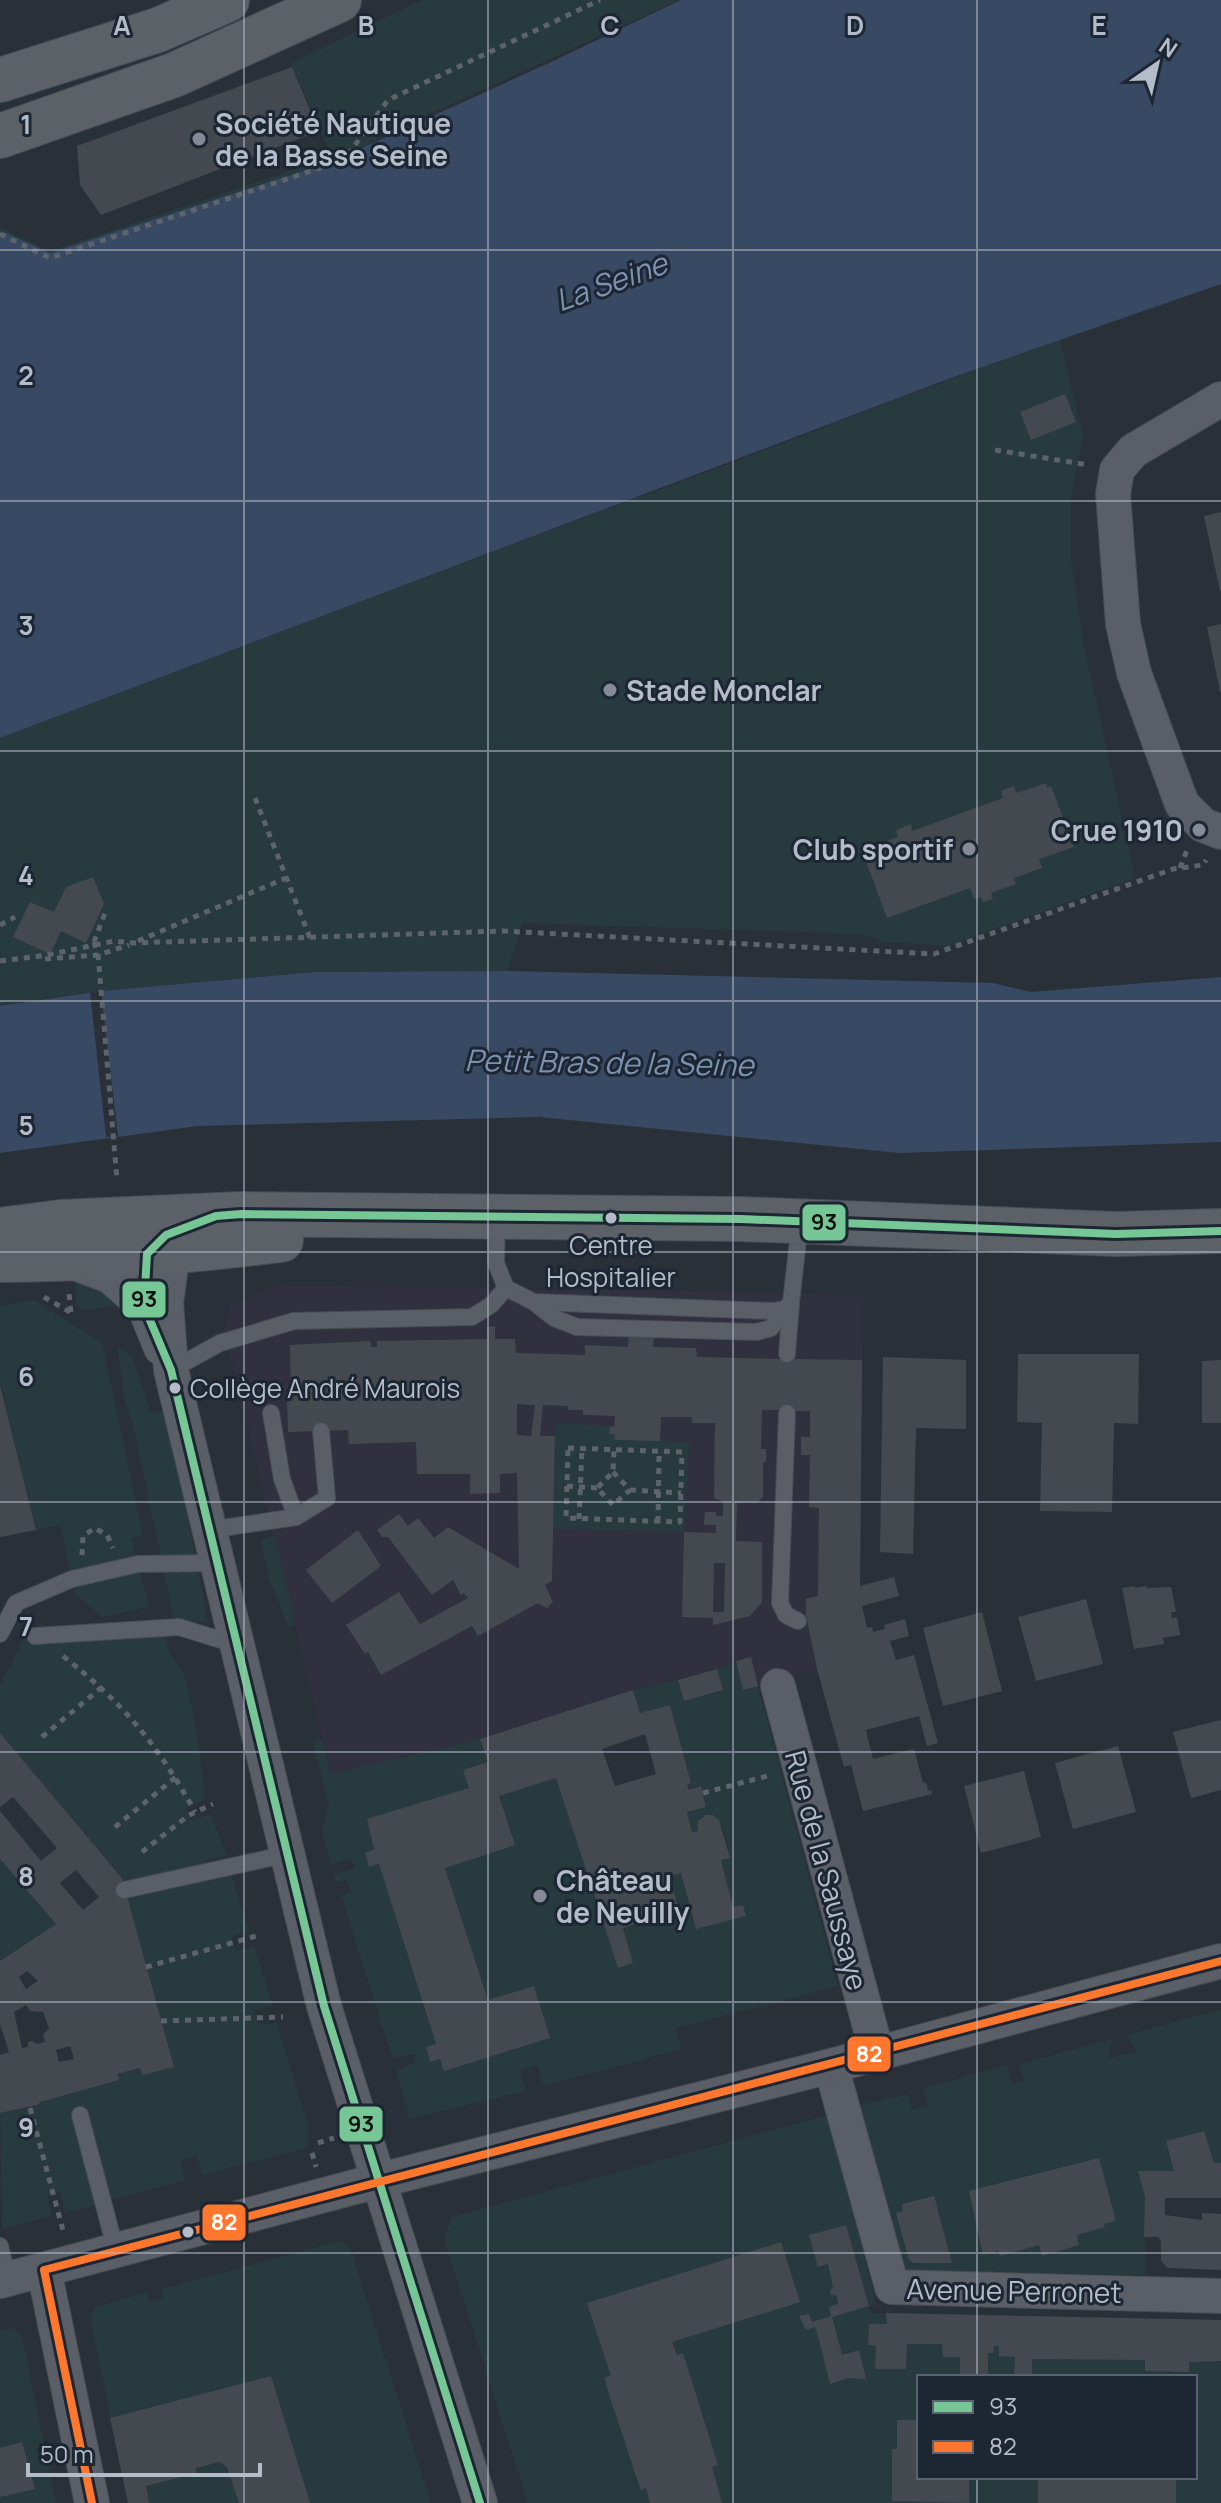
<svg xmlns="http://www.w3.org/2000/svg" width="1221" height="2503" viewBox="0 0 1221 2503" font-family="Manrope,sans-serif">
<rect width="100%" height="100%" fill="#2a3038"/>
<polygon fill="#31303e" points="278,1285 792,1293 864,1297 860,1585 894,1577 899,1596 862,1607 867,1628 872,1627 874,1632 885,1629 884,1625 905,1619 909,1636 890,1641 893,1649 758,1686 750,1658 717,1669 633,1690 480,1739 331,1775 224,1329 229,1306"/>
<g fill="#273a3e" fill-rule="evenodd">
<polygon points="422,0 679,0 371,141 375,158 48,265 0,244 0,227 50,251 332,157 291,63"/>
<path d="M1060,340l23,96 -12,62v61l12,82 52,237 -187,68 -64,-4 -21,-8 -341,-11 -14,48 -192,1 -226,20 -90,14v-268c234,-89 468,-177 702,-264 119,-45 237,-92 358,-134z"/>
<polygon points="75,1276 91,1278 124,1304 84,1311 76,1305"/>
<polygon points="34,1300 102,1343 143,1535 131,1538 149,1607 102,1617 75,1593 60,1525 36,1530 0,1381 0,1306"/>
<polygon points="117,1345 133,1358 151,1413 167,1411 208,1623 174,1619 133,1424 125,1401"/>
<polygon points="556,1423 610,1426 609,1434 615,1434 616,1440 689,1442 684,1532 553,1529"/>
<polygon points="275,1535 295,1624 289,1628 269,1578 261,1540"/>
<path d="M27,1634l11,8 128,-6c1,22 15,26 20,45 10,39 15,79 19,119l-19,8 6,13 19,-7 16,42 -21,3 6,19 19,-4 18,57 -18,6 5,14 18,-5 19,60 -19,4 5,15 18,-2 32,106 -3,19 -103,27 -7,-19 -16,4 6,20 -75,20 -5,-20 -13,3 5,21 -32,9 -6,-21 -13,4 5,20 -50,13 -2,-116 38,-7 2,-4 78,-22 -1,-6 23,-6 -18,-191 -122,-144v-48z"/>
<path d="M736,1661l7,29 15,-4 80,300 -162,42 6,21 -139,37 -5,-21 -18,5 6,21 -116,28 -14,-48 20,-9 -2,-8 -21,4 -12,-34 -4,-5 2,-3 -38,-121 10,-3 -5,-12 -9,2 -3,-7 21,-7 -4,-10 -20,7 -9,-33 7,-27 -16,-62 9,-4 9,35 149,-35 8,23 -24,8 5,18 -102,32 7,29 -9,4 4,14 10,-3 57,180 -10,3 4,15 10,-3 98,-59 -4,-13 -46,13 -43,-132 69,-23 -15,-49 57,-18 62,190 15,-5 -10,-35 46,-51 12,-4 65,43 -3,-11 -10,2 -12,-47 9,-3c-4,-15 -5,-42 -24,-42l-8,6v10l-6,1 -5,-20 19,-5 -5,-21 -12,4 -2,-6 4,-2 -21,-77 -30,8 -7,-23 45,-10 6,21 38,-10 -5,-22z"/>
<polygon points="0,1859 56,1924 0,1961"/>
<polygon points="1221,2010 1221,2163 1214,2163 1203,2131 1166,2141 1174,2171 1138,2171 1145,2197 1145,2275 909,2271 901,2265 855,2106 908,2094 912,2110 928,2106 924,2088 1007,2065 1011,2084 1024,2081 1019,2064 1112,2039 1109,2058 1137,2052 1126,2035"/>
<path d="M832,2114l44,191 -7,2 2,6 350,7v183h-693l-84,-264 8,-22zM919,2377h276v100h-276z"/>
<polygon points="340,2241 350,2247 431,2503 128,2503 90,2317 96,2307 147,2292 150,2302 162,2299 162,2289"/>
<polygon points="12,2328 21,2334 24,2346 56,2503 0,2503 0,2331"/>
</g>
<g fill="#384963">
<polygon points="681,0 1221,0 1221,284 951,378 0,738 0,233 4,232 50,253 331,162 551,62"/>
<polygon points="508,971 993,983 1031,992 1221,977 1221,1142 899,1153 539,1117 198,1126 0,1153 0,1006 101,991 316,972"/>
</g>
<polygon fill="#2a3038" points="101,991 118,1136 106,1137 90,992"/>
<g fill="#444950" fill-rule="evenodd">
<polygon points="292,67 319,131 101,215 80,185 77,146"/>
<polygon points="1065,394 1076,422 1031,440 1020,412"/>
<polygon points="1221,512 1221,590 1220,591 1204,516"/>
<polygon points="1221,624 1221,692 1220,692 1207,627"/>
<polygon points="1046,783 1047,788 1051,786 1074,847 1039,859 1042,868 1014,878 1016,884 991,893 993,899 983,902 981,897 974,899 970,888 887,918 863,853 870,851 869,847 898,837 896,830 911,824 912,831 1003,798 1001,791 1014,786 1016,793"/>
<polygon points="93,877 104,904 86,943 61,931 50,954 13,937 30,902 54,912 66,887"/>
<path d="M495,1326v13h20l1,14 69,2v-10l43,2 1,-14 25,1 -1,13 43,1 1,9 84,2 6,-5 7,5 68,1 -2,226 34,-9 5,19 -37,10 5,22 5,-1 1,5 12,-3 -1,-4 21,-6 4,17 -19,5 6,19 18,-5 24,88 -11,3 -8,-30 -53,14 7,29 41,-10 9,34 3,-1 2,9 3,-1 1,4 -69,17 -12,-46 -7,2 -27,-98 -11,-54v-16l12,-3 1,-88 -10,-1 1,-52h-9v-18h9v-26h-14l-6,4 -7,-5h-21l-1,39h5v13h-3v35l-6,6h-20l-1,38 26,1v60l-12,14 -37,9v-7l-31,-1 2,-85 32,1v-8h-12l1,-13h11v4h7v-14l-9,-4 1,-75h-23v-6h-31l-1,24 -45,-1v-6h-6l1,-8 4,1 1,-11 -32,-1v-5h-15v-4l-25,-1 -3,31h15l-3,145 -7,4 8,17 -6,6 -9,-5 -60,33 -6,-10 -91,49 -13,-23 -3,2 -19,-29 53,-33 21,32 48,-26 -4,-5 -3,2 -8,-15 -21,15 -44,-58h-6l-5,-7 22,-16 9,12 10,-8 16,20 14,-11 71,42 -2,-96 -17,1v19l-30,1v-20h-53l-1,-32 -67,2 -1,-14 -60,2 -1,-36h4l-1,-51 80,-4 1,6h6v-6l110,-2v-12zM517,1404l18,1 -4,31 -14,-1zM714,1563h11l-1,49h-11z"/>
<polygon points="1018,1354 1139,1354 1138,1424 1114,1423 1112,1512 1040,1511 1042,1423 1017,1422"/>
<polygon points="883,1357 966,1360 966,1429 916,1428 913,1554 880,1552"/>
<polygon points="1221,1360 1221,1423 1202,1423 1202,1361"/>
<polygon points="0,1385 36,1530 0,1537"/>
<polygon points="358,1530 381,1566 332,1603 306,1570"/>
<polygon points="1135,1586 1135,1588 1146,1586 1147,1588 1171,1587 1176,1612 1171,1612 1172,1618 1177,1617 1180,1635 1163,1638 1164,1644 1134,1649 1122,1588"/>
<polygon points="1086,1599 1103,1664 1036,1681 1018,1617"/>
<polygon points="982,1612 1002,1691 943,1706 923,1628"/>
<polygon points="751,1657 758,1686 743,1690 736,1661"/>
<polygon points="717,1669 723,1690 684,1701 678,1680"/>
<path d="M633,1690l7,23 30,-8 21,78 -4,1 2,6 12,-4 5,21 -19,5 5,20 6,-1v-10l8,-6h7l6,5 11,38 -9,2 12,47 10,-2 3,11 -50,13 -15,-56 -12,4 10,33 -56,18 10,35 -15,5 -62,-190 -57,18 16,49 -70,23 43,132 46,-14 16,52 -106,33 -4,-12 -10,3 -4,-15 10,-3 -57,-180 -10,3 -4,-14 9,-4 -7,-30 102,-31 -6,-18 25,-8 -8,-23zM645,1734l11,40 -41,12 -13,-37z"/>
<polygon points="1221,1720 1221,1790 1191,1798 1173,1732"/>
<path d="M0,1733l122,145 52,189 -31,8 -3,-7 -23,6 2,6 -79,22 -2,3 -38,8v-58l9,-3 -9,-28v-63l56,-37 -56,-65v-48l41,50 16,-13 -44,-51 -13,10zM76,1870l23,27 -16,13 -23,-27zM27,1971l11,10 -12,8 -7,-12zM26,2005l4,6 13,1 6,16 -6,7 2,7 -8,2 -5,-3 -4,1v5l-6,1 -8,-36zM70,2046l4,13 -15,3 -3,-12z"/>
<polygon points="1118,1746 1136,1812 1073,1829 1055,1763"/>
<polygon points="1024,1771 1041,1837 981,1853 964,1786"/>
<polygon points="1204,2131 1214,2163 1221,2163 1221,2198 1165,2198 1165,2215 1202,2220 1202,2213 1221,2214 1221,2270 1168,2268 1161,2261 1161,2241 1158,2237 1144,2237 1145,2197 1138,2171 1174,2171 1166,2141"/>
<polygon points="1099,2158 1116,2221 1104,2224 1105,2227 1077,2235 1079,2245 1042,2256 1039,2245 1000,2256 998,2251 983,2255 969,2191"/>
<polygon points="934,2196 952,2263 914,2263 909,2260 896,2213 903,2211 902,2204"/>
<polygon points="846,2225 869,2306 832,2317 842,2355 859,2350 866,2379 848,2378 830,2384 817,2332 815,2327 806,2330 799,2316 809,2314 812,2322 831,2316 829,2307 838,2304 837,2296 831,2295 830,2290 833,2287 828,2264 818,2267 809,2235"/>
<polygon points="781,2242 800,2302 672,2342 677,2355 683,2353 718,2465 712,2467 722,2503 650,2503 646,2488 641,2490 638,2482 606,2385 605,2377 611,2376 587,2303"/>
<polygon points="886,2313 1221,2320 1221,2361 1189,2362 1189,2372 1145,2371 1145,2360 1032,2359 1032,2377 1014,2377 1015,2357 999,2356 999,2346 994,2346 993,2353 988,2353 988,2377 960,2377 960,2357 943,2357 942,2344 907,2344 906,2369 875,2369 876,2346 868,2345 869,2324 887,2324"/>
<polygon points="271,2376 310,2503 239,2503 227,2467 219,2462 196,2468 197,2473 146,2486 149,2503 128,2503 110,2418"/>
<polygon points="897,2420 919,2420 919,2477 969,2477 969,2503 892,2501 892,2449 897,2449"/>
<polygon points="22,2442 35,2489 0,2497 0,2448"/>
<rect x="1038" y="2477" width="138" height="26"/>
</g>
<g fill="none" stroke-linecap="round" stroke-linejoin="round">
<defs>
<g id="service">
<polyline points="497,1219 496,1263 506,1288 534,1302 773,1311 784,1309 791,1303 800,1222"/>
<polyline points="536,1304 554,1318 577,1327 757,1332 771,1328 784,1309"/>
<polyline points="787,1354 791,1304"/>
<polyline points="171,1370 220,1343 294,1321 472,1317 491,1305 506,1288"/>
<polyline points="271,1413 282,1479 296,1517"/>
<polyline points="787,1413 780,1603 786,1615 798,1621"/>
<polyline points="209,1530 296,1517 327,1498 321,1431"/>
<polyline points="0,1634 16,1603 72,1579 138,1564 217,1563"/>
<polyline points="35,1636 179,1627 237,1645"/>
<polyline points="124,1890 288,1854"/>
<polyline points="80,2115 116,2251"/>
<polyline points="0,2246 8,2279"/>
</g>
<g id="minor">
<polyline points="1221,399 1133,451 1117,470 1113,494 1123,624 1134,673 1182,804 1203,825 1221,832"/>
<polyline points="173,1253 166,1302 171,1370 324,2006 480,2503"/>
<polyline points="72,1262 110,1276 144,1306 161,1348"/>
<polyline points="778,1686 877,2053"/>
<polyline points="831,2066 892,2287 1221,2296"/>
<polyline points="44,2270 92,2503"/>
<polyline points="0,2281 377,2181 831,2066 1221,1961"/>
</g>
<g id="primary">
<polyline points="0,80 158,30 227,0"/>
<polyline points="0,136 174,75 339,0"/>
<polyline points="0,1230 61,1222 241,1214 741,1219 1116,1234 1221,1231"/>
<path d="M0,1260c94,0 187,-9 281,-20"/>
</g>
</defs>
<use href="#service" stroke="#484c53" stroke-width="18"/>
<use href="#minor" stroke="#484c53" stroke-width="36"/>
<use href="#primary" stroke="#484c55" stroke-width="46"/>
<g stroke="#5d636a" stroke-width="5" stroke-dasharray="6 6" stroke-linecap="butt">
<polyline points="0,234 50,258 344,160 388,100 600,0"/>
<polyline points="995,450 1089,465"/>
<polyline points="255,798 310,938"/>
<polyline points="1180,868 1187,850"/>
<polyline points="0,925 15,917"/>
<polyline points="138,941 286,878"/>
<polyline points="94,942 105,913"/>
<polyline points="98,954 117,1180"/>
<polyline points="45,959 98,955 129,945"/>
<polyline points="0,961 47,955 114,941 133,943 503,931 934,954 1173,869 1203,865 1206,860"/>
<polyline points="69,1294 71,1313"/>
<polyline points="44,1297 70,1312"/>
<polygon points="568,1448 682,1452 680,1522 566,1518"/>
<polyline points="613,1472 630,1490 613,1505 597,1488 613,1472 614,1451"/>
<polyline points="567,1486 597,1488"/>
<polyline points="630,1490 681,1493"/>
<polyline points="579,1519 582,1449"/>
<polyline points="658,1522 659,1452"/>
<polyline points="82,1555 83,1536 95,1528 107,1535 113,1548"/>
<path d="M63,1656c61,48 95,89 132,156"/>
<polyline points="42,1737 102,1687"/>
<polyline points="703,1793 771,1775"/>
<polyline points="115,1827 176,1777"/>
<polyline points="142,1852 189,1815 213,1804"/>
<polyline points="146,1967 260,1935"/>
<polyline points="161,2021 283,2017"/>
<polyline points="30,2108 64,2234"/>
<polyline points="318,2143 334,2138"/>
<polyline points="312,2153 316,2167"/>
</g>
<use href="#service" stroke="#5a5e66" stroke-width="16"/>
<use href="#minor" stroke="#5a5e66" stroke-width="34"/>
<use href="#primary" stroke="#5c6168" stroke-width="44"/>
<polyline stroke="#5d636a" stroke-width="5" stroke-dasharray="6 6" stroke-linecap="butt" points="94,942 97,952"/>
<defs>
<polyline id="bus-1" points="480,2503 324,2006 171,1370 144,1306 147,1254 166,1235 216,1216 241,1214 741,1219 1116,1234 1221,1231"/>
<path id="bus-2" d="M92,2503l-48,-233c392,-105 785,-204 1177,-309"/>
</defs>
<use href="#bus-1" stroke="#1d2633" stroke-width="14"/>
<use href="#bus-2" stroke="#1d2633" stroke-width="14"/>
<use href="#bus-1" stroke="#77c695" stroke-width="8"/>
<use href="#bus-2" stroke="#ff772d" stroke-width="8"/>
</g>
<path fill="none" stroke="#b4bcc9" stroke-width="2" stroke-opacity="0.55" d="M244,0v2503M488,0v2503M733,0v2503M977,0v2377M0,250h1221M0,501h1221M0,751h1221M0,1001h1221M0,1252h1221M0,1502h1221M0,1752h1221M0,2002h1221M0,2253h1221M977,2477v26"/>
<g fill="#848b96" stroke="#1d2633" stroke-width="3">
<circle cx="199" cy="139" r="8"/>
<circle cx="610" cy="690" r="8"/>
<circle cx="1199" cy="830" r="8"/>
<circle cx="969" cy="849" r="8"/>
<circle cx="540" cy="1896" r="8"/>
</g>
<g fill="#b4bcc9" stroke="#1d2633" stroke-width="3">
<circle cx="611" cy="1218" r="7"/>
<circle cx="175" cy="1388" r="7"/>
<circle cx="188" cy="2232" r="7"/>
</g>
<g text-anchor="middle" dominant-baseline="central" stroke-width="6" stroke-linejoin="round" paint-order="stroke">
<g font-size="26" fill="#b4bcc9" stroke="#1d2633">
<text x="611" y="1245">Centre<tspan x="611" dy="32">Hospitalier</tspan></text>
<text x="190" y="1388" text-anchor="start">Collège André Maurois</text>
</g>
<g font-size="28" font-weight="bold" fill="#b4bcc9" stroke="#1d2633" text-anchor="start">
<text x="215" y="123">Société Nautique<tspan x="215" dy="32">de la Basse Seine</tspan></text>
<text x="626" y="690">Stade Monclar</text>
<text x="1183" y="830" text-anchor="end">Crue 1910</text>
<text x="953" y="849" text-anchor="end">Club sportif</text>
<text x="556" y="1880">Château<tspan x="556" dy="32">de Neuilly</tspan></text>
</g>
<g font-size="28" fill="#b4bcc9" stroke="#1d2633">
<text transform="translate(827 1870) rotate(75)">Rue de la Saussaye</text>
<text transform="translate(1014 2290) rotate(1)">Avenue Perronet</text>
</g>
<g font-size="30" font-style="italic" fill="#7c92b1" stroke="#1d2633">
<text transform="translate(611 281) rotate(-20)">La Seine</text>
<text transform="translate(609 1062) rotate(1)">Petit Bras de la Seine</text>
</g>
</g>
<g font-size="26" text-anchor="middle" font-weight="bold" fill="#b4bcc9" stroke="#1d2633" stroke-width="6" stroke-linejoin="round" paint-order="stroke">
<text x="122" y="35">A</text>
<text x="366" y="35">B</text>
<text x="610" y="35">C</text>
<text x="855" y="35">D</text>
<text x="1099" y="35">E</text>
<text x="26" y="134">1</text>
<text x="26" y="385">2</text>
<text x="26" y="635">3</text>
<text x="26" y="885">4</text>
<text x="26" y="1135">5</text>
<text x="26" y="1386">6</text>
<text x="26" y="1636">7</text>
<text x="26" y="1886">8</text>
<text x="26" y="2137">9</text>
</g>
<g stroke="#1d2633" stroke-width="3">
<rect x="801" y="1203" width="46" height="39" rx="8" fill="#77c695"/>
<rect x="121" y="1280" width="46" height="39" rx="8" fill="#77c695"/>
<rect x="846" y="2035" width="46" height="38" rx="8" fill="#ff772d"/>
<rect x="338" y="2105" width="46" height="38" rx="8" fill="#77c695"/>
<rect x="201" y="2203" width="46" height="39" rx="8" fill="#ff772d"/>
</g>
<g font-size="22" text-anchor="middle" font-weight="bold" fill="#fff">
<text x="869" y="2062">82</text>
<text x="224" y="2230">82</text>
</g>
<g font-size="22" text-anchor="middle" font-weight="bold" fill="#111">
<text x="824" y="1230">93</text>
<text x="144" y="1307">93</text>
<text x="361" y="2132">93</text>
</g>
<rect x="917" y="2375" width="280" height="104" fill="#1d2633" stroke="#59626f" stroke-width="2"/>
<rect x="933" y="2401" width="40" height="12" fill="#77c695" stroke="#59626f" stroke-width="2"/>
<text x="989" y="2415" font-size="24" fill="#b4bcc9">93</text>
<rect x="933" y="2441" width="40" height="12" fill="#ff772d" stroke="#59626f" stroke-width="2"/>
<text x="989" y="2455" font-size="24" fill="#b4bcc9">82</text>
<g transform="translate(1157 64) rotate(34)" stroke="#1d2633" stroke-width="6" paint-order="stroke">
<path d="M0-6L14 30L0 20L-14 30Z" fill="#b4bcc9"/>
<text y="-12" font-size="22" font-weight="bold" text-anchor="middle" fill="#b4bcc9">N</text>
</g>
<path d="M28 2463v12h232v-12" fill="none" stroke="#b4bcc9" stroke-width="4"/>
<text x="40" y="2463" font-size="24" fill="#b4bcc9" stroke="#1d2633" stroke-width="6" paint-order="stroke">50 m</text>
</svg>
